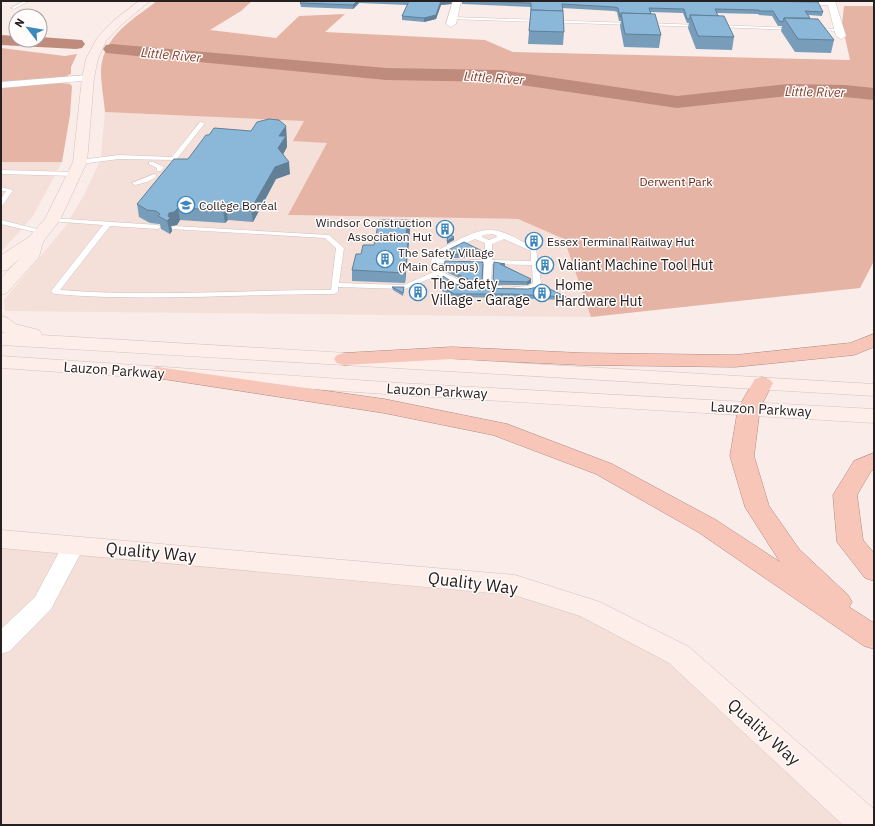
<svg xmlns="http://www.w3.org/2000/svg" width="875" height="826" viewBox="0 0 875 826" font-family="'IBM Plex Sans',sans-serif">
<rect width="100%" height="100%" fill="#faece9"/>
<g fill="#f5dfd9">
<polygon points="105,112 390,123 288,215 518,219 565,239 591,317 5,311 4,300 65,227 84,195 99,163 101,155"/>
<polygon points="1,162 62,162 33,216 1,252"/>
<polygon points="1,539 515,585 679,655 867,825 1,825"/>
</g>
<g fill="#e6b4a5">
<path d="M157,1h95l-11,10 -31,19 66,8 23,-22 46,-2 -20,18 160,8 28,12 337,8 -8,-36 2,-18h30v255l-14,27 -269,29 -27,-78 -46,-20 -230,-4 39,-72 -34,-2 11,-20 -199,-9c-1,-13 -6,-38 -3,-50 6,-29 33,-44 55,-61z"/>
<polygon points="1,48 65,56 77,54 71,67 71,74 64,77 1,83"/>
<polygon points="61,83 70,84 72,86 70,115 62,162 1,162 1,87"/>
</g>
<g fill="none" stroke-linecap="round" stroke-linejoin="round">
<g fill="#bf8b7d" fill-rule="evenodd">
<polygon points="1,35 16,36 16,40 40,40 40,37 82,40 85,44 82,48 76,49 1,45"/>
<polygon points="112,44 386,68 501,70 677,96 788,84 845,85 874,88 874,100 845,97 788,96 677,108 501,82 386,80 106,53 103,49 106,45"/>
</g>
<defs>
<g id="lane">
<polygon points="24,1 29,1 14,9 11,8"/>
<polygon points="452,17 633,23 635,24 633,25 450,19"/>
<polygon points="645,23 701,25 703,26 701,27 643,25"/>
<polygon points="717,25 794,28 796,29 794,30 715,27"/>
<polygon points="815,28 840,29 842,30 840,31 813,30"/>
<polygon points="200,122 205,123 176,160 119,159 80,164 77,162 80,160 119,155 172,157"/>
<polygon points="149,162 153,162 164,167 161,171 157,171 157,168 149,164"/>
<polygon points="1,170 75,172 78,174 75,176 1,174"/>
<polygon points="154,174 156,175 156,177 147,182 135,185 132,183"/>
<polygon points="1,187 13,190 3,205 1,206 1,199 6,191 1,191"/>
<path d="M52,218l106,7 3,2 -3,2 -48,-3 -50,64c90,7 181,0 271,0l5,-42 -11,-10 -153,-9v-2l2,-1 155,9 15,13 -5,35 65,2 34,-15 26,12 19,3 1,-21h-13l-4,-2 4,-2h14v-17l-10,-4 -35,16 -1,4 17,1h3v4l-21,-1 -1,4h-3l-4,-2 4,-13c16,-7 42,-24 59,-22 15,2 30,12 43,19l5,34c-7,8 -16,9 -26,8v-4l13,-1 5,-3 -1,-18 -40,-1 -1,22h11v4c-22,4 -45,-4 -64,-15l-33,14 -67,-2v5l-4,2c-93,0 -186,8 -279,0l-4,-2 1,-2 51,-65 -53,-4v-2zM492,234l4,1 1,2 -8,3 -7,-3 1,-2zM504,239l27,12v10l-39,-1v-16z"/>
<polygon points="1,220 45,231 46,232 43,234 1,224"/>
</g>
<g id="street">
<polygon points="453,1 461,1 456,24 451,27 446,24"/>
<polygon points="745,1 835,1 846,36 841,39 836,36 828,5 749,4"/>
<polygon points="88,75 93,78 92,80 1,88 1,82"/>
<polygon points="74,537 82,539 85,545 51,609 10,651 1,654 1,629 35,597 66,539"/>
</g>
<g id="secondary">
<polygon points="139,1 150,1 121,25 106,41 98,59 94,78 87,162 60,220 43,242 39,257 7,293 1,295 1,278 20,258 7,270 1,271 1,255 29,237 45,219 73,162 82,78 86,59 97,38 113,21"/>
<polygon points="1,316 8,318 15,324 39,330 42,334 41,335 874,384 874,396 1,345 1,333 6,333 1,332"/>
<polygon points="1,356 400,383 874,409 874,423 400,395 1,368"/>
<polygon points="1,530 515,575 600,602 689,647 874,809 874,825 843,825 669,663 580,616 514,595 1,548"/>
</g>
<g id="highway">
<polygon points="874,334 874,347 854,355 735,367 582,365 452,359 344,365 337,363 334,359 337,355 344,353 452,347 582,353 735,355 850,343"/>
<polygon points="157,367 384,399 507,424 612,464 716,520 780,562 745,507 730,456 738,408 755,379 762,377 769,379 773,383 760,408 754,456 769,506 799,549 848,595 852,602 849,607 874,623 874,649 864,646 698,532 596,474 493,435 384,413 150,377 147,373 150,369"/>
<polygon points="874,453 874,469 871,471 857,495 863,540 874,553 874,581 865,578 837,542 833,495 854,461"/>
</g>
</defs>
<use href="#lane" stroke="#d0c3c0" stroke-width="1"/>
<use href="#street" stroke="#d0c3c0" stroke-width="1"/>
<use href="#secondary" stroke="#d0c3c0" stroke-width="1"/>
<use href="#highway" stroke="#ae8c83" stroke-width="1"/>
<use href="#lane" fill="#fff" fill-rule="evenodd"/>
<use href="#street" fill="#fff" fill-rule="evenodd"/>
<use href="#secondary" fill="#fdeeea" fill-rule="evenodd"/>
<use href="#highway" fill="#f7c6b8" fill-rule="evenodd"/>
</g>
<g fill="#789dba">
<polygon points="302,1 452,1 451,4 441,5 436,19 424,22 402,20 402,16 407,5 359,3 353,9 301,7 300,3"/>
<polygon points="462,1 749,1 823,12 822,16 808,15 810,18 834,40 831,53 795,52 781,31 782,26 778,26 772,16 759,15 758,14 717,13 718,16 734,37 732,50 696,49 688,28 689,23 687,23 683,13 650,12 661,35 659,48 624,47 620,26 621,21 619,21 617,12 614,11 562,8 564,32 563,45 528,44 531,7 462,4"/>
<polygon points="286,126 287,147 283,154 290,174 276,179 253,222 228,220 225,223 180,220 177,225 171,226 172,231 170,234 161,229 160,224 159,224 150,223 139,217 137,204 188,159 251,131"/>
<polygon points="410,230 409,241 405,283 352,281 352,270 361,254 374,245"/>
<polygon points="446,251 484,252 484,258 445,258"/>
<polygon points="483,262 482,284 472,284 444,271 444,268"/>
<polygon points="494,262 505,264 505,266 531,283 527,285 493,285"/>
<polygon points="455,284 472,288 528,289 566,297 566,300 510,298 454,297 442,291 442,287"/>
<polygon points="392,287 404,290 403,296 393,290"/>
</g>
<g fill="#618097">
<polygon points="357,1 359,1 359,3 353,9 353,5"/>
<polygon points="441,1 452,1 451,4 441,5 436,19 424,22 424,18"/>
<polygon points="286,126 287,147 280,160 278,148 279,136"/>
<polygon points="289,162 290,174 276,179 253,222 251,209 275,167"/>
<polygon points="178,208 180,220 177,225 171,226 172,231 170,234 167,221 169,213"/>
<polygon points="226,208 228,220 225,223 223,210"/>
<polygon points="409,220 410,230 406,243 406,233"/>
<polygon points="409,232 409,241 405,283 405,273"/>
<polygon points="454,237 454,240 447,244 447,241"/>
<polygon points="531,279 531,283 527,285 527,282"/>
</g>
<g fill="#8bb7d8" stroke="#618097">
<polygon points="302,1 357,1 353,5 300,3"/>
<polygon points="409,1 441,1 436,15 424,18 402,16"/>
<polygon points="476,1 749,1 818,2 823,12 805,11 810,18 784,18 783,22 779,21 773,11 759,11 759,10 715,9 718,16 690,15 690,19 687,19 684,9 649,8 651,14 621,13 621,17 620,17 618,8 614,7 562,4 563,11 531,10 531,3"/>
<polygon points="531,10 563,11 564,32 529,31"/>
<polygon points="621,13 655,14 661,35 625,34"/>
<polygon points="690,15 724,16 734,37 698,36"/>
<polygon points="784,18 818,19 834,40 798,39"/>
<polygon points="269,119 279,120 286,126 279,136 286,136 278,148 289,162 275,167 251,209 226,208 223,210 178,208 174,212 169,213 168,216 170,218 167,221 158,216 160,214 156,211 147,210 137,204 174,159 188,159 206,135 209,135 214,128 251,131 257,122"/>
<polygon points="379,220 409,220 406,233 409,232 405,273 352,270 356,254 361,254 363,245 374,245"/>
<polygon points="448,233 454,237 447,241"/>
<polygon points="464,242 484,252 484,255 445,254 446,251"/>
<polygon points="445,261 483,262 482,281 472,281 444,268"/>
<polygon points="494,262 505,264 500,264 531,279 527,282 493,281"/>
<polygon points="443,276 455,284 472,288 528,289 538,287 540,284 566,297 511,294 454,294 442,287"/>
<polygon points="392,287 404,287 403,293"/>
</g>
<defs>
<symbol id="university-ring" viewBox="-11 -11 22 22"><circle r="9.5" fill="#fffcfb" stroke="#3c87bb" stroke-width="1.5"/><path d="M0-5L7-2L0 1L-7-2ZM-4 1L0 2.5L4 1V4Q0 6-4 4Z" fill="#3c87bb"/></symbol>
<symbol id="building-ring" viewBox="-11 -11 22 22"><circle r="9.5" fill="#fffcfb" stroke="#3c87bb" stroke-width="1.5"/><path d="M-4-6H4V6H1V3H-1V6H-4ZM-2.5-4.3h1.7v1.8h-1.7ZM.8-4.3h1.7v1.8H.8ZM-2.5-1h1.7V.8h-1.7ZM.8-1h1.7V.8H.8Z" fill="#3c87bb"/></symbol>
</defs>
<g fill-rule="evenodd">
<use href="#university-ring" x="176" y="195" width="20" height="20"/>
<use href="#building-ring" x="435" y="219" width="20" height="20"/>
<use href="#building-ring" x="524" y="231" width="20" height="20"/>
<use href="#building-ring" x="375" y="249" width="20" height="20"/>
<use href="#building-ring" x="535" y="255" width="20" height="20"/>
<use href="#building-ring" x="408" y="282" width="20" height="20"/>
<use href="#building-ring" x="532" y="283" width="20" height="20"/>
</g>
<g text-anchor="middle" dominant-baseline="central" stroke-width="3" stroke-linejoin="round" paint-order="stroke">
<g font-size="12" fill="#662613" stroke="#fffcfb">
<text x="676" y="181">Derwent Park</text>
</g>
<g font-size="12" fill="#262120" stroke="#fffcfb" text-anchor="start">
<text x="199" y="205">Collège Boréal</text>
<text x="432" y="222" text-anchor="end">Windsor Construction<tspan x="432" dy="14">Association Hut</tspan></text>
<text x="547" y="241">Essex Terminal Railway Hut</text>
<text x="398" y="252">The Safety Village<tspan x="398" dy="14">(Main Campus)</tspan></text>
</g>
<g font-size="13" font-style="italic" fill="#83402d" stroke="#fffcfb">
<text transform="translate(171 55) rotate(5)">Little River</text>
<text transform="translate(494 78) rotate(4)">Little River</text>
<text transform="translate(815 92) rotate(1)">Little River</text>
</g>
<g font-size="14" fill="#262120" stroke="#fffcfb" text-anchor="start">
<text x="558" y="265">Valiant Machine Tool Hut</text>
<text x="431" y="284">The Safety<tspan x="431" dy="16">Village - Garage</tspan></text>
<text x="555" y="285">Home<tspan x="555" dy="16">Hardware Hut</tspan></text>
</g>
<g font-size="14" fill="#262120" stroke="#fffcfb">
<text transform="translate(114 370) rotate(4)">Lauzon Parkway</text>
<text transform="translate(437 391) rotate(3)">Lauzon Parkway</text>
<text transform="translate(761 409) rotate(3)">Lauzon Parkway</text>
</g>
<g font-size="17" fill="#262120" stroke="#fffcfb">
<text transform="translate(151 552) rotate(5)">Quality Way</text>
<text transform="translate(473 583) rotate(7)">Quality Way</text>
<text transform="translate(764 732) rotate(42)">Quality Way</text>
</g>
</g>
<rect width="875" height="826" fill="none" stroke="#262120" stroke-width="4"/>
<g transform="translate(28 28) rotate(301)"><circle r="19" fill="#fffcfb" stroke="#a8a4a3"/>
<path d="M0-3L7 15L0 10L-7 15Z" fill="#3c87bb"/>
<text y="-6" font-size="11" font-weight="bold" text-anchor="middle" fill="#262120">N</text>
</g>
</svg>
